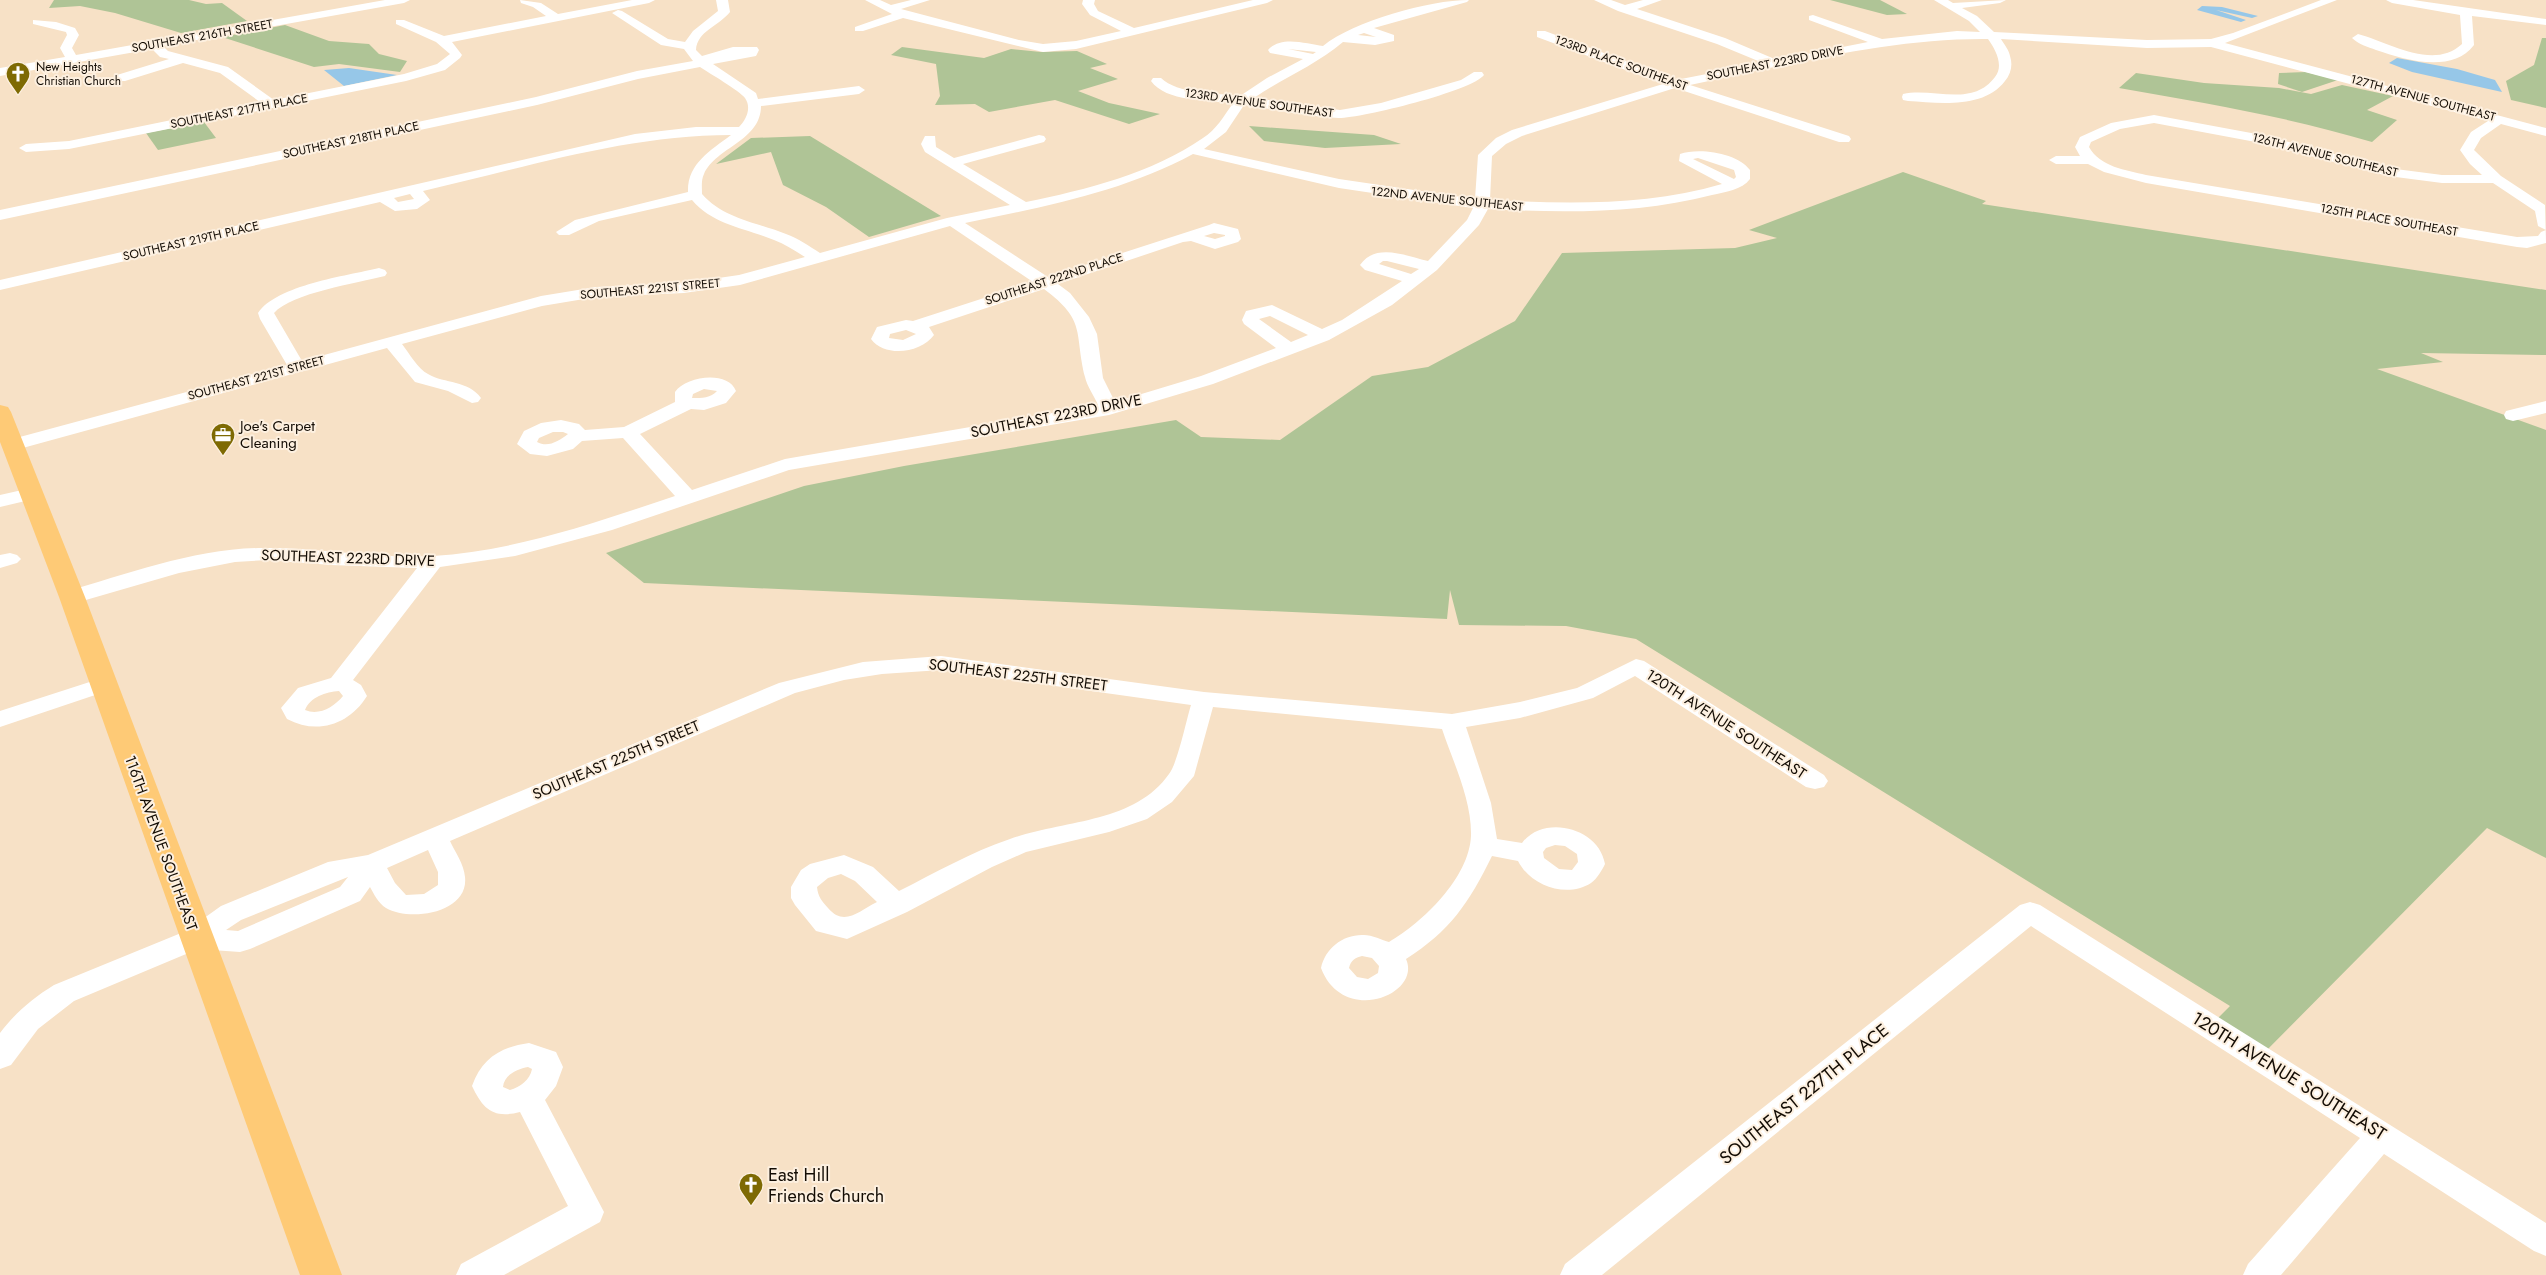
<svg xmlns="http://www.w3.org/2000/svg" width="2546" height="1275" viewBox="0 0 2546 1275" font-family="Jost,sans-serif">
<rect width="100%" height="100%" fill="#f7e1c6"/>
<g fill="#afc496">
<polygon points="54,0 189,0 206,4 222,3 247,21 181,33 115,13 80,6 49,8"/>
<polygon points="1830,0 1880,0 1907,14 1887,15"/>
<polygon points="285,25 329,41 369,44 379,54 407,61 400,72 339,64 314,67 222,37"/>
<polygon points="2542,38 2546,38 2546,108 2511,100 2506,81 2534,65"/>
<polygon points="902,47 984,58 1011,49 1041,52 1077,51 1107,64 1090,68 1118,79 1078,91 1109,103 1160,114 1129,124 1055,100 989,112 975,104 935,105 940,96 936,64 891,55"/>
<polygon points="2306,72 2338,80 2302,92 2278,84 2279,73"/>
<path d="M2136,73l68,10 75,5 32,6 31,-9 51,11 -26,14 30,10 -25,22c-83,-25 -167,-39 -253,-54z"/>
<polygon points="204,122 216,138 158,150 146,133"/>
<polygon points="1249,126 1374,135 1401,144 1325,148 1264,141"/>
<polygon points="810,136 941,216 869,237 826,207 783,185 771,152 716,164 751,138"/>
<polygon points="1903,172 1986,201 1982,204 2546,290 2546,355 2421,353 2443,362 2377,369 2546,430 2546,858 2487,828 2257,1060 2208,1028 2230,1006 1636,639 1566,626 1459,625 1450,590 1447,619 644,583 606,553 804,486 904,466 1176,420 1201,437 1280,440 1372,376 1428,367 1515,321 1562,253 1735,248 1777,238 1749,230"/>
</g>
<g fill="#96c7e8">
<polygon points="2202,6 2222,7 2258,16 2252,18 2216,10 2246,20 2241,22 2197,10"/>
<polygon points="2397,58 2457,69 2495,80 2502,92 2412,72 2389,63"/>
<polygon points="349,68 397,75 344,86 324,70"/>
</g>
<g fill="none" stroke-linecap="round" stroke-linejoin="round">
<g fill="#fff" fill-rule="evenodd">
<polygon points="385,0 410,0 404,3 163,46 168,51 228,67 274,100 404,74 437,64 450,54 436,42 396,24 396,20 404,20 444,36 546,16 533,7 521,3 520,0 541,3 558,14 632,0 655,0 649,3 452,42 462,55 460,58 445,70 406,81 69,149 26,152 19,148 26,144 69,141 260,102 220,73 183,63 125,81 117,81 115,78 117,75 169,59 160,57 152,49 0,76 0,68 65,57 60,48 67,35 66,32 33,24 33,20 56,22 75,28 79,35 72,48 76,55"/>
<path d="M716,0h12l2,12c-11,14 -33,19 -34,38l6,6 31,-9h24l2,3 -3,6 -43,8 43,29 2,6 101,-13 6,4 -6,4 -98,12c0,35 -45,41 -57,68 -3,6 -2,14 -2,20 22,25 54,28 84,40 12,4 23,12 34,19l127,-35 63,-13 -85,-53 -4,-8 4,-8h10l1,11 18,11 85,-23 5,1 2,3 -2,3 -81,22 63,38c59,-12 127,-29 177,-64 13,-8 21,-22 30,-35 -25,-3 -67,-1 -82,-22l2,-3h8c16,16 56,15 79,18l27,-18 36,-19 -33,-6 -2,-3c13,-15 39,-6 55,-4 31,-25 106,-46 146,-46l-2,2 -93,26 20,7v6l-19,4 -32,-3c-27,23 -60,36 -89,56l86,12 41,-7 80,-23 13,-8h8l2,3c-12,16 -122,43 -145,43 -31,-1 -64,-9 -95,-13l-18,27 -22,17 135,30 136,20 3,-44 18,-17 16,-8 151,-46 -126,-47v-6h8l131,49 87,-17 -46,-19 -99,-33 -24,-11h17l14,5 18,-5h19l-25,9 88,29 52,22 91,-18 -59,-22v-4l4,-1 69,24 75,-8 23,1 -11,-11 -35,-21h14l5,3 53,-3 -6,3 -38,5 15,8 17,16 153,8 64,-1 22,-6 88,-33h16l-112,43 321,85v8l-45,-12 -20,14 -7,12 27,26 44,29 1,38 -19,5 -10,-1 -371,-64 -42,-11 -16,-8h-32l-7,-4 7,-4h24l-5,-9 5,-10 31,-14 43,-8 108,20 126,33 54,7h40l-12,-11 -10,-14 11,-18 17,-11 -277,-74 -64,1 -146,-9c3,5 8,11 9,17 3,9 1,18 -5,25 -21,28 -66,22 -97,20l-5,-1 -1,-3 1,-3c30,-7 69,14 92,-17 9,-11 1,-27 -7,-38 -100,-1 -200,26 -298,46l159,51 2,3 -2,3h-10l-164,-54 -153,48 -16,8 -14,12 -2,44c77,4 157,6 232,-16l-43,-23 1,-7c19,-7 58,-1 70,16v9c-8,11 -25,13 -38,16 -73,19 -149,18 -224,14l-9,16 -42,45 -45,35 -63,35 -116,44 -104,31 -320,55 -177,60 -97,26 -75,11 -87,113 8,5 6,11c-18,29 -50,39 -80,23l-6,-11 17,-20 33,-10 86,-110 -86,-3 -64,-5 -32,2 -56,11 -107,31 -8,-2 -3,-5 3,-5c65,-18 134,-45 203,-44 55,0 111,11 166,8 83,-5 164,-34 242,-60l-52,-58 -41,3 -9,8 -26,7 -17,-2 -13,-10 7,-13 17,-8 20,-3 18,4 6,6 39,-3 51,-25v-10c11,-16 53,-22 61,-1l-10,12 -22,7 -13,-1 -51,25 52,56 93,-31 313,-54c-4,-9 -11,-19 -13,-28 -11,-45 2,-56 -41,-88l-115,38 5,8c-13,18 -49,23 -63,4l6,-12 29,-7 7,1 120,-39 -83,-56 -210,59 -56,8 -88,4 -54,9 -140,38c7,9 16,25 26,30 17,10 40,6 53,24l-3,4 -6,1 -24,-12 -33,-9 -28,-34 -368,101h-14l-3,-4 3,-4 282,-76 -27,-46 -2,-6c19,-28 88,-37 121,-45l6,2 2,3 -2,3c-28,7 -93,17 -111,37l28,48 239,-65 55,-9 88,-4 55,-8 66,-18c-10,-6 -20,-13 -31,-17 -29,-12 -61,-15 -82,-40l-93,21 -30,14h-10l-3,-3 19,-12 113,-28c-1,-28 22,-41 43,-57 -105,0 -207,33 -308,56l7,9 -13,9 -22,2 -15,-9 -380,88v-10l635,-146 61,-7h43c7,-7 13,-19 6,-29 -5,-7 -36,-25 -45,-31l-62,12 -101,26 -537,115v-10l536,-113 101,-26 56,-10 -9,-12 -23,-4 -49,-32 6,-3 4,1 46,28 17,3 8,-11 25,-20zM1364,33l12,4 -18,-2zM1288,49l28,3 -3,2zM2154,123l107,20 127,33 54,7h51l42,28 3,15 8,4 -5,2 -3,4 -21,1 -371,-62c-20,-5 -46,-8 -57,-28l2,-5 29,-13zM1193,154l146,34 134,20 -6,12 -39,41c-22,-5 -52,-19 -68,4l5,5 37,11 -60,39 -20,9 -50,-24 -26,6 -4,9 2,4 32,24 -75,28 -86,26 -12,-24 -6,-44 -8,-17 -19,-24 -12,-9 125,-42 8,-1 24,8 23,-7 3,-3 -3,-10 -24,-6 -5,2 -161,52 -83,-54c78,-16 158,-31 228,-69zM1698,158l36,12 2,7 -2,2 -41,-20zM410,194l4,5 -16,3 -4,-4zM1214,233l11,2v1l-10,3 -11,-3zM1383,261h4l32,8 -8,5 -32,-10zM1270,316l38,19 -17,7 -32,-23zM906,330l10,4 -13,6 -14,-2 1,-4zM704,389l13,2c-6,7 -15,7 -25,7l1,-4zM553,432h10l5,2c-9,7 -20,14 -31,8l2,-4zM339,691l4,5c-9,11 -24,20 -38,14 5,-13 21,-18 34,-19z"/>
<polygon points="865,0 880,0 891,5 911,0 930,0 901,9 1019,40 1043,44 1076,41 1121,31 1090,15 1082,4 1083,0 1095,0 1094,4 1098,11 1134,28 1253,0 1273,0 1267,3 1076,49 1043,52 903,18 863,31 855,31 855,27 892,14"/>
<path d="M2386,0h27l133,19v6l-74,-9 2,29c-22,29 -69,15 -98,5 -8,-3 -18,-6 -24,-12l6,-4c31,8 75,37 104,10l-2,-29 -68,-12z"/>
<polygon points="2546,401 2546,413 2513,421 2506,419 2504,415 2506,411"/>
<polygon points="31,488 38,490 41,494 38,498 0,507 0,495"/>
<polygon points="10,553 17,555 21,559 17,563 0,568 0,555"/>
<path d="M941,656l263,36 248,22 68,-12 57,-14 59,-29 8,2 180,114 4,6 -4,6 -9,2 -9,-2 -171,-111 -42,22 -73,20 -54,9 25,76 6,36 25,4c21,-29 77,-16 83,21 -3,6 -8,15 -14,19 -25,16 -61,2 -73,-22l-26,-5c-23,47 -42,75 -86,103 16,36 -63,67 -85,9 4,-19 21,-33 41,-33 8,-1 20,5 27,7 34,-20 80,-64 82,-106 1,-36 -18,-74 -29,-107l-229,-22 -19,69 -22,26 -25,17 -38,13 -83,20 -34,15 -85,45 -60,27 -31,-8 -21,-26 -4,-7v-11l10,-17 9,-6 34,-9 29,12 26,24c36,-18 72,-39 111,-52 52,-19 124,-15 159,-65 9,-12 17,-53 22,-69l-250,-35 -59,4 -38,6 -49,13 -345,148c5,11 14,23 15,36 4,36 -55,45 -79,31 -8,-5 -12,-14 -16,-21l-10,14 -110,48 -10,3 -42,-3 -124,52 -36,28 -27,36 -11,4v-36c15,-20 33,-35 54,-48l132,-54 35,-25 107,-44 40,-7 411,-172 84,-21zM1555,845l10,1 12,8 1,8 -6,8 -13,-1 -15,-11 -1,-6 3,-4zM428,850l10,22v13l-14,9 -18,1 -11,-12 -8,-15zM841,874l14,7 22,21c-18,9 -33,25 -49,6 -6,-7 -10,-11 -11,-21l11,-9zM348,877l-8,10 -102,44 -12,-1 15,-10zM1362,956l10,2 7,8 -1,7 -10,6 -11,-2 -8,-9c2,-8 6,-10 13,-12z"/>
<polygon points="102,678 110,680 114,685 110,690 0,727 0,711"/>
<polygon points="2030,902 2040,905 2546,1223 2546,1256 2534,1251 2384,1154 2281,1275 2243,1275 2248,1264 2360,1138 2031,926 1602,1275 1560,1275 1565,1264 2020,905"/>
<path d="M529,1043l27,9 7,15 -7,19 -11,14 59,112 -4,10 -96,53h-48l5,-11 107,-58 -48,-94c-27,7 -37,-3 -48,-26 10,-28 29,-39 57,-43zM528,1067l4,2c-2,11 -12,18 -22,21l-7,-3c1,-12 14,-18 25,-20z"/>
</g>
<polygon fill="#feca76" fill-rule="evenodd" points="0,405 8,407 11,412 85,597 342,1275 300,1275 59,597 0,442"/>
</g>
<defs>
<symbol id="church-pin" viewBox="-11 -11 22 30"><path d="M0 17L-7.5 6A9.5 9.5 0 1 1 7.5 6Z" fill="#7e6a03" stroke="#fdf0e0"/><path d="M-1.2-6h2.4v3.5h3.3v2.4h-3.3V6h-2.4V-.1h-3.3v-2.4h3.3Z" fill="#fff"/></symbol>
<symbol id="office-pin" viewBox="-11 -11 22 30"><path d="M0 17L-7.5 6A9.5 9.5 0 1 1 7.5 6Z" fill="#7e6a03" stroke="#fdf0e0"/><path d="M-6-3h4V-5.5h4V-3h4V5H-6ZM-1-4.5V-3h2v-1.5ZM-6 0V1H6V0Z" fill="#fff"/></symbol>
</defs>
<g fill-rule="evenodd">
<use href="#church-pin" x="4" y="60" width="28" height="38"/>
<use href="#office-pin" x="209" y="421" width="28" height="38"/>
<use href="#church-pin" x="737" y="1171" width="28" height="38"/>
</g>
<g text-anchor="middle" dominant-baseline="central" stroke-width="4" stroke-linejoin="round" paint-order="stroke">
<g font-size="12" fill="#130c04" stroke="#fdf0e0">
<text transform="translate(202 36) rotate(-10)">SOUTHEAST 216TH STREET</text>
<text transform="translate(1621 63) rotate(20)">123RD PLACE SOUTHEAST</text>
<text transform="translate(1775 63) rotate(-11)">SOUTHEAST 223RD DRIVE</text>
<text transform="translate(2423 98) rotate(15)">127TH AVENUE SOUTHEAST</text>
<text transform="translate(1259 103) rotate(8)">123RD AVENUE SOUTHEAST</text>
<text transform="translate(239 111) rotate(-11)">SOUTHEAST 217TH PLACE</text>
<text transform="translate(351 140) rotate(-12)">SOUTHEAST 218TH PLACE</text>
<text transform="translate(2325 155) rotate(14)">126TH AVENUE SOUTHEAST</text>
<text transform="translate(1447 199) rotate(6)">122ND AVENUE SOUTHEAST</text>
<text transform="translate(2389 220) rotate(10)">125TH PLACE SOUTHEAST</text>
<text transform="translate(191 241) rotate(-13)">SOUTHEAST 219TH PLACE</text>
<text transform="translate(1054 279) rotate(-18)">SOUTHEAST 222ND PLACE</text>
<text transform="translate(650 289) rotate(-5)">SOUTHEAST 221ST STREET</text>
<text transform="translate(256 378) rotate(-15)">SOUTHEAST 221ST STREET</text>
</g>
<g font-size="12" fill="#130c04" stroke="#fdf0e0" text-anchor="start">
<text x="36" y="67">New Heights<tspan x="36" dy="14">Christian Church</tspan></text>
</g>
<g font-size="15" fill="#130c04" stroke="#fdf0e0">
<text transform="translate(1056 416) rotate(-11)">SOUTHEAST 223RD DRIVE</text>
<text transform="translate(348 558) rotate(2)">SOUTHEAST 223RD DRIVE</text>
<text transform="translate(1018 675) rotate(7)">SOUTHEAST 225TH STREET</text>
<text transform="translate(1726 724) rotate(33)">120TH AVENUE SOUTHEAST</text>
<text transform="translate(616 760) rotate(-23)">SOUTHEAST 225TH STREET</text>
<text transform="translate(161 843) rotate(70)">116TH AVENUE SOUTHEAST</text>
</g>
<g font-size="15" fill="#130c04" stroke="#fdf0e0" text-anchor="start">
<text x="240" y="426">Joe's Carpet<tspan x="240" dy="17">Cleaning</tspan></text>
</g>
<g font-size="18" fill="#130c04" stroke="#fdf0e0">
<text transform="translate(2289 1076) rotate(32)">120TH AVENUE SOUTHEAST</text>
<text transform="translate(1804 1094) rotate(-39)">SOUTHEAST 227TH PLACE</text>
</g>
<g font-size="18" fill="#130c04" stroke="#fdf0e0" text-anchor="start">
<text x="768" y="1175">East Hill<tspan x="768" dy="21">Friends Church</tspan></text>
</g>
</g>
</svg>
